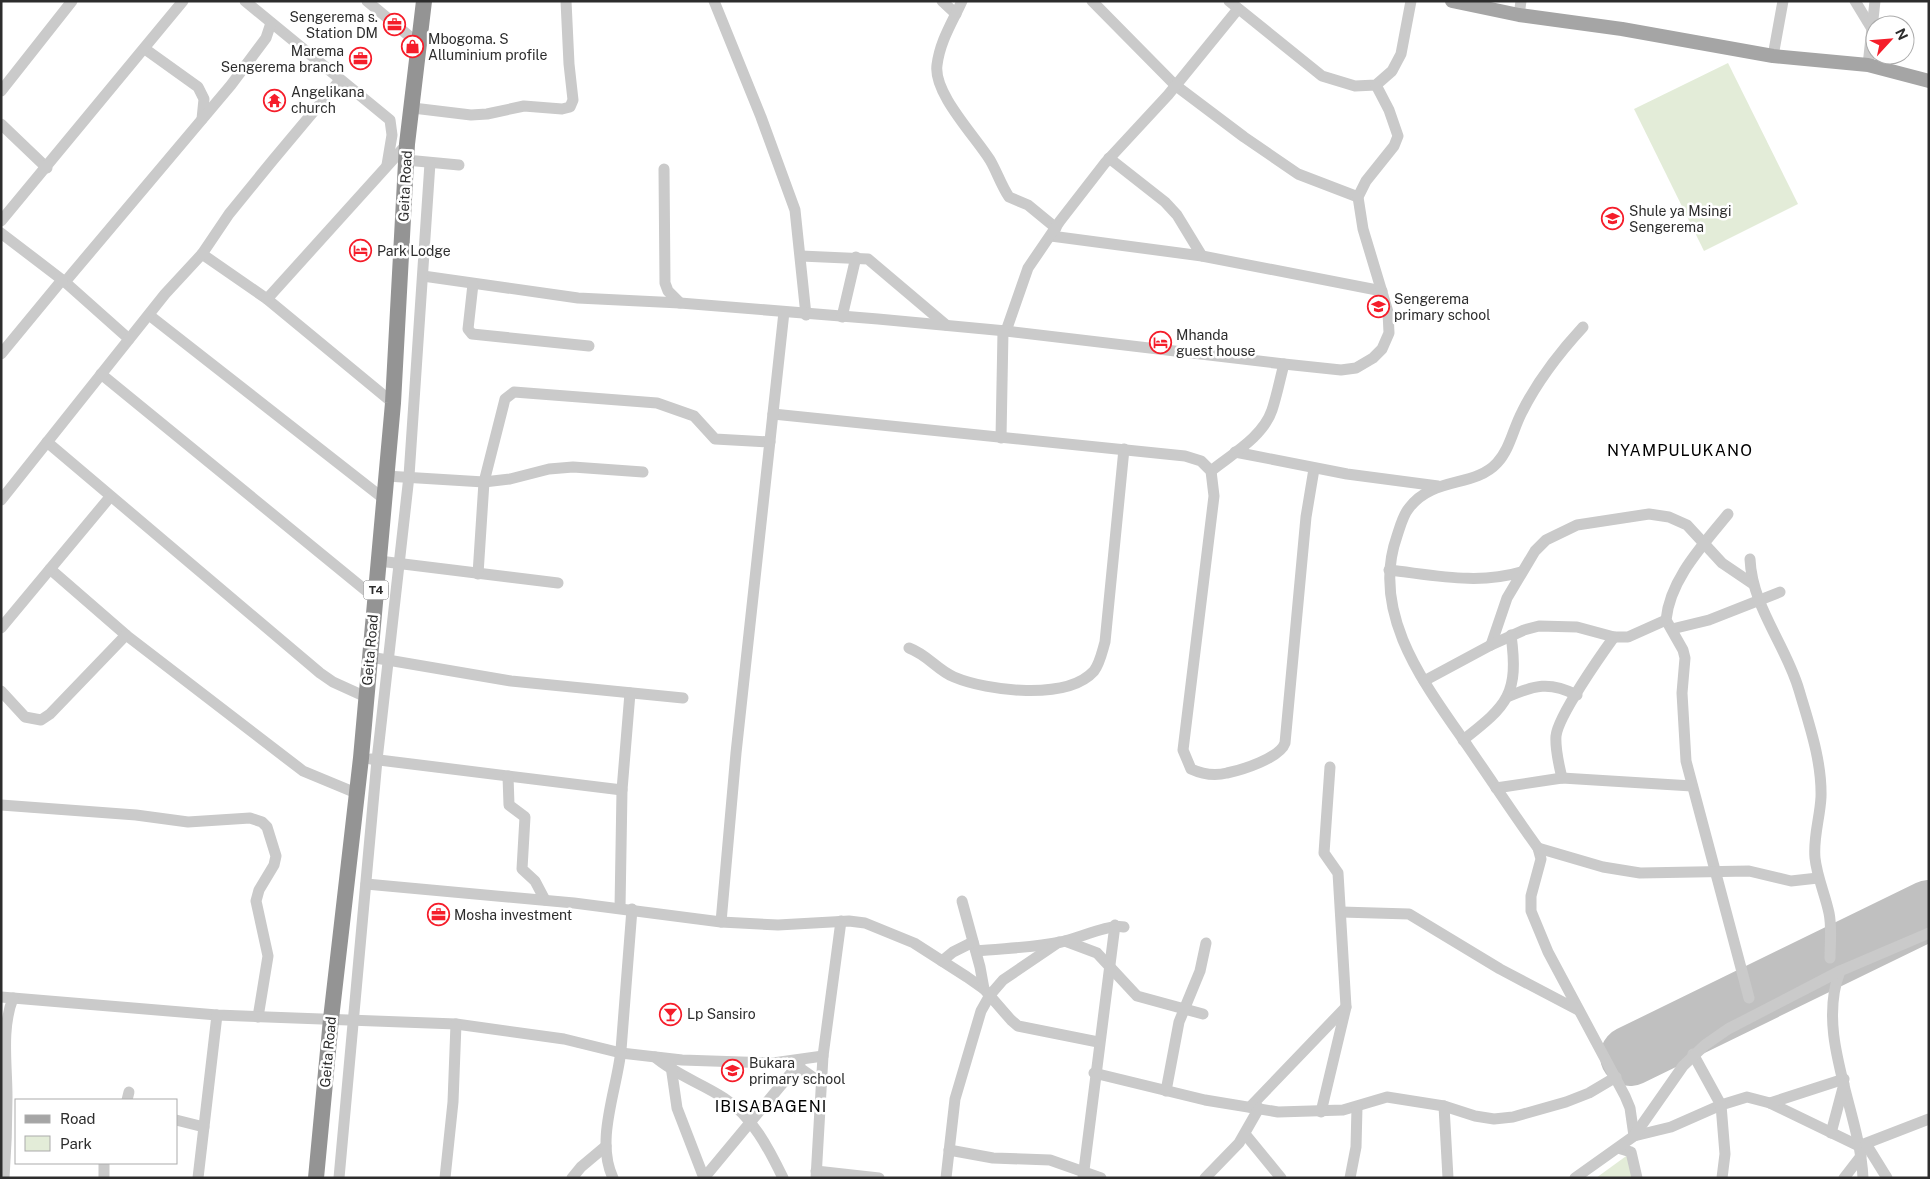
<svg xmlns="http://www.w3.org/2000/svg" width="1930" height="1179" viewBox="0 0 1930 1179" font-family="'Public Sans',sans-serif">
<rect width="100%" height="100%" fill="#fff"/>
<g fill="#e3ecd8">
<polygon points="1728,63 1798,204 1704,251 1634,109"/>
<polygon points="1629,1154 1633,1178 1596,1178"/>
</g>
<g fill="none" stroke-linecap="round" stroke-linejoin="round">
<polyline stroke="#c0c0c0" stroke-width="60" points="1630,1056 1929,910"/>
<g stroke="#cacaca" stroke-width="11">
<polyline points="245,1 390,120 392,135 387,165"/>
<polyline points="367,1 420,45"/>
<polyline points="714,1 761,117 795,210 806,315"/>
<polyline points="942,1 956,14"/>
<path d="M962,1c-10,22 -22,40 -25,64 -4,28 38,71 53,95 7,12 11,25 19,37l19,8 28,23"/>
<polyline points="1092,1 1175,85 1244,137 1298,174 1358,197"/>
<polyline points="1229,1 1322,76 1355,86 1376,85 1392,71 1401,54 1411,1"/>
<polyline points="1855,1 1872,29"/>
<polyline points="1519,15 1521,1"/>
<polyline points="145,49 198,87 204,99 202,119"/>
<polyline points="1773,56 1783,1"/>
<polyline points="1868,65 1875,1"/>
<polyline points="1,91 72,1"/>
<polyline points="413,108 471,115 487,114 524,106 562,109 570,107 573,100 569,64 566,1"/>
<polyline points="1,124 47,168"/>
<polyline points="1109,158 1165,202 1177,215 1202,256"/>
<polyline points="406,160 459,165"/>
<polyline points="664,169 665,283 668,291 680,303"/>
<polyline points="1,221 183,1"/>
<polyline points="1,233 65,282 129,339"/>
<polyline points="1051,236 1202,256 1382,291"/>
<polyline points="202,254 267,299 393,403"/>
<polyline points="801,256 868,259 946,325"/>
<polyline points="423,276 578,298 680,303 878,319 1006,331 1284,364 1341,370 1356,368 1373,358 1382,349 1389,333 1388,312 1363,229 1358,197 1366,181 1394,146 1398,136 1389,110 1376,85"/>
<polyline points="65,282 231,85 266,38 271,23"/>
<polyline points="473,284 468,329 472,334 589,346"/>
<polyline points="267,299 407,144"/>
<polyline points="149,315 384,499"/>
<polyline points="842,317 856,257"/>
<path d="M1583,327c-24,26 -45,53 -61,85 -9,17 -12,37 -25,51 -23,25 -64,13 -88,45 -6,7 -9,19 -12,28 -28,79 30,151 72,212 23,33 45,67 69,100l3,11 -10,37v15l17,41 77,144 5,12 4,28 37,-9 50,-22 26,-8 23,6 89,43 70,-27"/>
<polyline points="1006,331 1028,268 1060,221 1105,163 1168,95 1238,9"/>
<polyline points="1,354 62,280"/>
<polyline points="101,374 375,598"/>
<path d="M773,414l412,42 16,5 10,10 3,25 -31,254 8,19c11,5 24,7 36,4 15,-3 53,-15 58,-30l21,-226 8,-48"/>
<polyline points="1001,438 1003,331"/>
<polyline points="47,442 320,673 333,682 366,697"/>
<polyline points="1235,452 1347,474 1438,486"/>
<path d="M1211,471c21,-17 52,-34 61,-61 5,-15 8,-31 12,-46"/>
<polyline points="386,476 484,482 510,479 549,469 573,467 643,472"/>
<polyline points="1,500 165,294 202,254 229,214 273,160 340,80"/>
<path d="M1728,514c-25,31 -58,65 -62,106l17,30 2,8 -3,35 4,68 63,237"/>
<path d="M1750,559c2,48 36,86 49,131 10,34 23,71 22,107 -1,21 -8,40 -6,61 2,19 10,36 14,55 3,14 1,31 1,45"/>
<polyline points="379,561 558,583"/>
<polyline points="50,569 126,635 303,771 356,793"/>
<path d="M1389,570c45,5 89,15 132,2"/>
<polyline points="478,574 484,482 505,399 514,392 657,403 694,416 715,439 770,442"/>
<polyline points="1,628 110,497"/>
<polyline points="1672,629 1709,620 1780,592"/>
<polyline points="1491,645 1507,598 1535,551 1546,540 1577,525 1649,514 1669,517 1687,525 1722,563 1753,584"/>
<path d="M909,648c19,7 28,22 45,29 33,14 113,24 140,-6 6,-8 8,-19 11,-29l19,-193"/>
<polyline points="370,657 511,681 683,698"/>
<polyline points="1424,681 1491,645 1524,630 1539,626 1577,627 1614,637 1628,637 1666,620"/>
<polyline points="1,691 25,717 41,720 50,714 126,635"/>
<path d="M1507,697c28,-12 42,-16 70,-2"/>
<path d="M1463,740c45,-35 56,-46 48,-105"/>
<polyline points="371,759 622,790"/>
<polyline points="508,776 509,805 525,817 522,869 535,881 545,900"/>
<path d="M1562,778c-3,-13 -7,-28 -6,-42 2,-20 45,-81 58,-99"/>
<polyline points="1496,788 1562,778 1692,786"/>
<polyline points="1,805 136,815 188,822 250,818 262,822 267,827 276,856 274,865 259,890 256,901 268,956 258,1017"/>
<polyline points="1538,848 1603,867 1640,873 1749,871 1791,881 1818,878"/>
<polyline points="366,884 574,903 721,922 778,925 849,921 865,923 914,943 967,977 984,989 1011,1020 1018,1026 1098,1042"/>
<polyline points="962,901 980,967 984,989"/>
<polyline points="620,908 622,790 630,693"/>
<polyline points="1341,912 1409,914 1500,969 1578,1010"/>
<polyline points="721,922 736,753 784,312"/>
<polyline points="1065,941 1097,953 1137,996 1203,1014"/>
<path d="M976,951c28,-3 57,-3 85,-9 18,-4 48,-18 63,-15"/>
<polyline points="942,961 953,952 973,942"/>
<path d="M1840,971c-25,65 20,140 23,207"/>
<polyline points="1,997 217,1015 456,1024 564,1039 621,1053 682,1060 773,1063 823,1056"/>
<polyline points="1693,1054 1721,1105 1725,1154 1722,1178"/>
<path d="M655,1057c21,18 46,26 69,41 28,18 45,51 59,80"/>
<polyline points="671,1066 677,1108 704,1178"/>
<polyline points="797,1066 821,1083"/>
<polyline points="1094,1073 1205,1100 1278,1112 1343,1110 1387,1097 1444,1106 1475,1116 1494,1119 1513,1117 1566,1102 1589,1093 1616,1077"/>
<polyline points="1166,1091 1179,1022 1200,971 1206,943"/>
<polyline points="127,1100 129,1092"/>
<polyline points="1770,1103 1844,1079"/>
<polyline points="1444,1106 1448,1178"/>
<polyline points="1250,1107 1346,1007"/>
<polyline points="1321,1112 1346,1007 1338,873 1324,853 1330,767"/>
<polyline points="176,1120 204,1127"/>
<polyline points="1831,1133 1844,1084"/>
<polyline points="1245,1134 1281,1178"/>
<polyline points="1866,1144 1887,1178"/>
<polyline points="1618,1148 1631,1152 1637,1178"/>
<polyline points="949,1150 993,1158 1050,1160 1101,1178"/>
<polyline points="816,1171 879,1178"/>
<path d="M4,1178c2,-27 3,-54 3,-81 0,-33 -6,-68 6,-99"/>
<polyline points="104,1178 104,1163"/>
<polyline points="198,1178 217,1015"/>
<polyline points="339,1178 377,760 409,476 430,163"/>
<polyline points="445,1178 453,1102 456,1024"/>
<polyline points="572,1178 581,1167 606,1146"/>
<path d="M613,1178c-18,-38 4,-88 8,-128 4,-47 7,-94 11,-141"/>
<polyline points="704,1178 802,1060"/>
<polyline points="816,1178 823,1056 841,921"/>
<polyline points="946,1178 955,1099 981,1011 990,995 1003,980 1059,942"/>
<polyline points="1083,1178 1115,925"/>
<polyline points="1205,1178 1239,1143 1259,1108"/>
<polyline points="1350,1178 1356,1147 1357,1107"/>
<polyline points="1575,1178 1634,1136 1683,1066 1705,1045 1728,1029 1840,971 1929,933"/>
<polyline points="1844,1178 1861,1156"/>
</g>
<polyline stroke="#a5a5a5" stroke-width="14" points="1452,1 1519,15 1622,29 1773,56 1868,65 1929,81"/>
<polyline stroke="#949494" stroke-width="16" points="316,1178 331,1019 361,758 393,403 407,144 424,1"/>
</g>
<defs>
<symbol id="office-ring" viewBox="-11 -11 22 22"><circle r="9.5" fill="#fff" stroke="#f51d2a" stroke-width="1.5"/><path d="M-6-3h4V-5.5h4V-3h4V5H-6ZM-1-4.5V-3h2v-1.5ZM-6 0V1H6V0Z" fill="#f51d2a"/></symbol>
<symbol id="shop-ring" viewBox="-11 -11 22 22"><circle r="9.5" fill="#fff" stroke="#f51d2a" stroke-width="1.5"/><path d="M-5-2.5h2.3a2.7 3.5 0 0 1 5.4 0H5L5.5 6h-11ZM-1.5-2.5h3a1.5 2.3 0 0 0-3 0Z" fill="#f51d2a"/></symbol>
<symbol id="temple-ring" viewBox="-11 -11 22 22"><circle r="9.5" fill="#fff" stroke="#f51d2a" stroke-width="1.5"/><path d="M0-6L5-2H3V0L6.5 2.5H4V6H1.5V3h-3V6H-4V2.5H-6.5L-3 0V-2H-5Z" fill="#f51d2a"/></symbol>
<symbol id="school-ring" viewBox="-11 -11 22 22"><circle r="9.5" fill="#fff" stroke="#f51d2a" stroke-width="1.5"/><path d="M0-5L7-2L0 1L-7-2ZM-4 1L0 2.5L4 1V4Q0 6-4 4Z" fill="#f51d2a"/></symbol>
<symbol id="hotel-ring" viewBox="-11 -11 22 22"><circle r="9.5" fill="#fff" stroke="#f51d2a" stroke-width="1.5"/><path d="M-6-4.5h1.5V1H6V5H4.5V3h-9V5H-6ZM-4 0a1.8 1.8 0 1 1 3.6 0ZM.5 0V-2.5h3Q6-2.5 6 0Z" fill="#f51d2a"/></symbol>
<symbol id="bar-ring" viewBox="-11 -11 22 22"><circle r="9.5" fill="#fff" stroke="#f51d2a" stroke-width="1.5"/><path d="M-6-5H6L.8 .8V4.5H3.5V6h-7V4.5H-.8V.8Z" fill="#f51d2a"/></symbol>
</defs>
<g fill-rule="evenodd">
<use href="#office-ring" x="382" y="12" width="25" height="25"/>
<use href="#shop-ring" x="400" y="34" width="25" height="25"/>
<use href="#office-ring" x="348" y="46" width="25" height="25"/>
<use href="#temple-ring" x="262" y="88" width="25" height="25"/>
<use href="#school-ring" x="1600" y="206" width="25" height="25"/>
<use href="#hotel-ring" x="348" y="238" width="25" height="25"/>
<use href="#school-ring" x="1366" y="294" width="25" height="25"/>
<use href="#hotel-ring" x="1148" y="330" width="25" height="25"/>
<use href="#office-ring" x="426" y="902" width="25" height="25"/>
<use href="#bar-ring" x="658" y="1002" width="25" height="25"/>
<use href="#school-ring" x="720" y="1058" width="25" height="25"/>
</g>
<g text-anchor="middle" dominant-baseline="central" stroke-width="5" stroke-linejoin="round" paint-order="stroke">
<rect fill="#fff" stroke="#6c6c6c" stroke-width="1" x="363.5" y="580.5" width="25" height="19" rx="4"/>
<g font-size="12" font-weight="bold" fill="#2d2d2d">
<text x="376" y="590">T4</text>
</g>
<g font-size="14" fill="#2d2d2d" stroke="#fff" text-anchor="start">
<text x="378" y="17" text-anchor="end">Sengerema s.<tspan x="378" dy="16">Station DM</tspan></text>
<text x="428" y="39">Mbogoma. S<tspan x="428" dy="16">Alluminium profile</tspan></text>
<text x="344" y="51" text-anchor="end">Marema<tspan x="344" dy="16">Sengerema branch</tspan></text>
<text x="291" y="92">Angelikana<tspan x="291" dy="16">church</tspan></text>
<text x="1629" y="211">Shule ya Msingi<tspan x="1629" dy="16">Sengerema</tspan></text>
<text x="377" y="251">Park Lodge</text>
<text x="1394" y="299">Sengerema<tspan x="1394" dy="16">primary school</tspan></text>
<text x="1176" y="335">Mhanda<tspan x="1176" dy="16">guest house</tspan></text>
<text x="454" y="915">Mosha investment</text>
<text x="687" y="1014">Lp Sansiro</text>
<text x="749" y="1063">Bukara<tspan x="749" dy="16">primary school</tspan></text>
</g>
<g font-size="14" fill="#2d2d2d" stroke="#fff">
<text transform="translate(405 186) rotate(-87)">Geita Road</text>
<text transform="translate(370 650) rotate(-85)">Geita Road</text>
<text transform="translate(328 1052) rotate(-85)">Geita Road</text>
</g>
<g font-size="16" letter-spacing="1" fill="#000" stroke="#fff">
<text x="1680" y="450">NYAMPULUKANO</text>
<text x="771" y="1106">IBISABAGENI</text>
</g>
</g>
<rect width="1930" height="1179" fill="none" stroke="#2d2d2d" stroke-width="5"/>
<rect x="15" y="1099" width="162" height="65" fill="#ffffff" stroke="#ababab"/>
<rect x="25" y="1115" width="25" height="8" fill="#a5a5a5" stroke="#ababab"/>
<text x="60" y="1124" font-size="15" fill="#2d2d2d">Road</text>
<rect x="25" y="1136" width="25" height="15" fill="#e3ecd8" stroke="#ababab"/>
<text x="60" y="1149" font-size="15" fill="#2d2d2d">Park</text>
<g transform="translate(1890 40) rotate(64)"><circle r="24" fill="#ffffff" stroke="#ababab"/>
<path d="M0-4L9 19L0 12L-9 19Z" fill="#f51d2a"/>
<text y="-8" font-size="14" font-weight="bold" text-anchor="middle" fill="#2d2d2d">N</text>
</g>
</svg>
